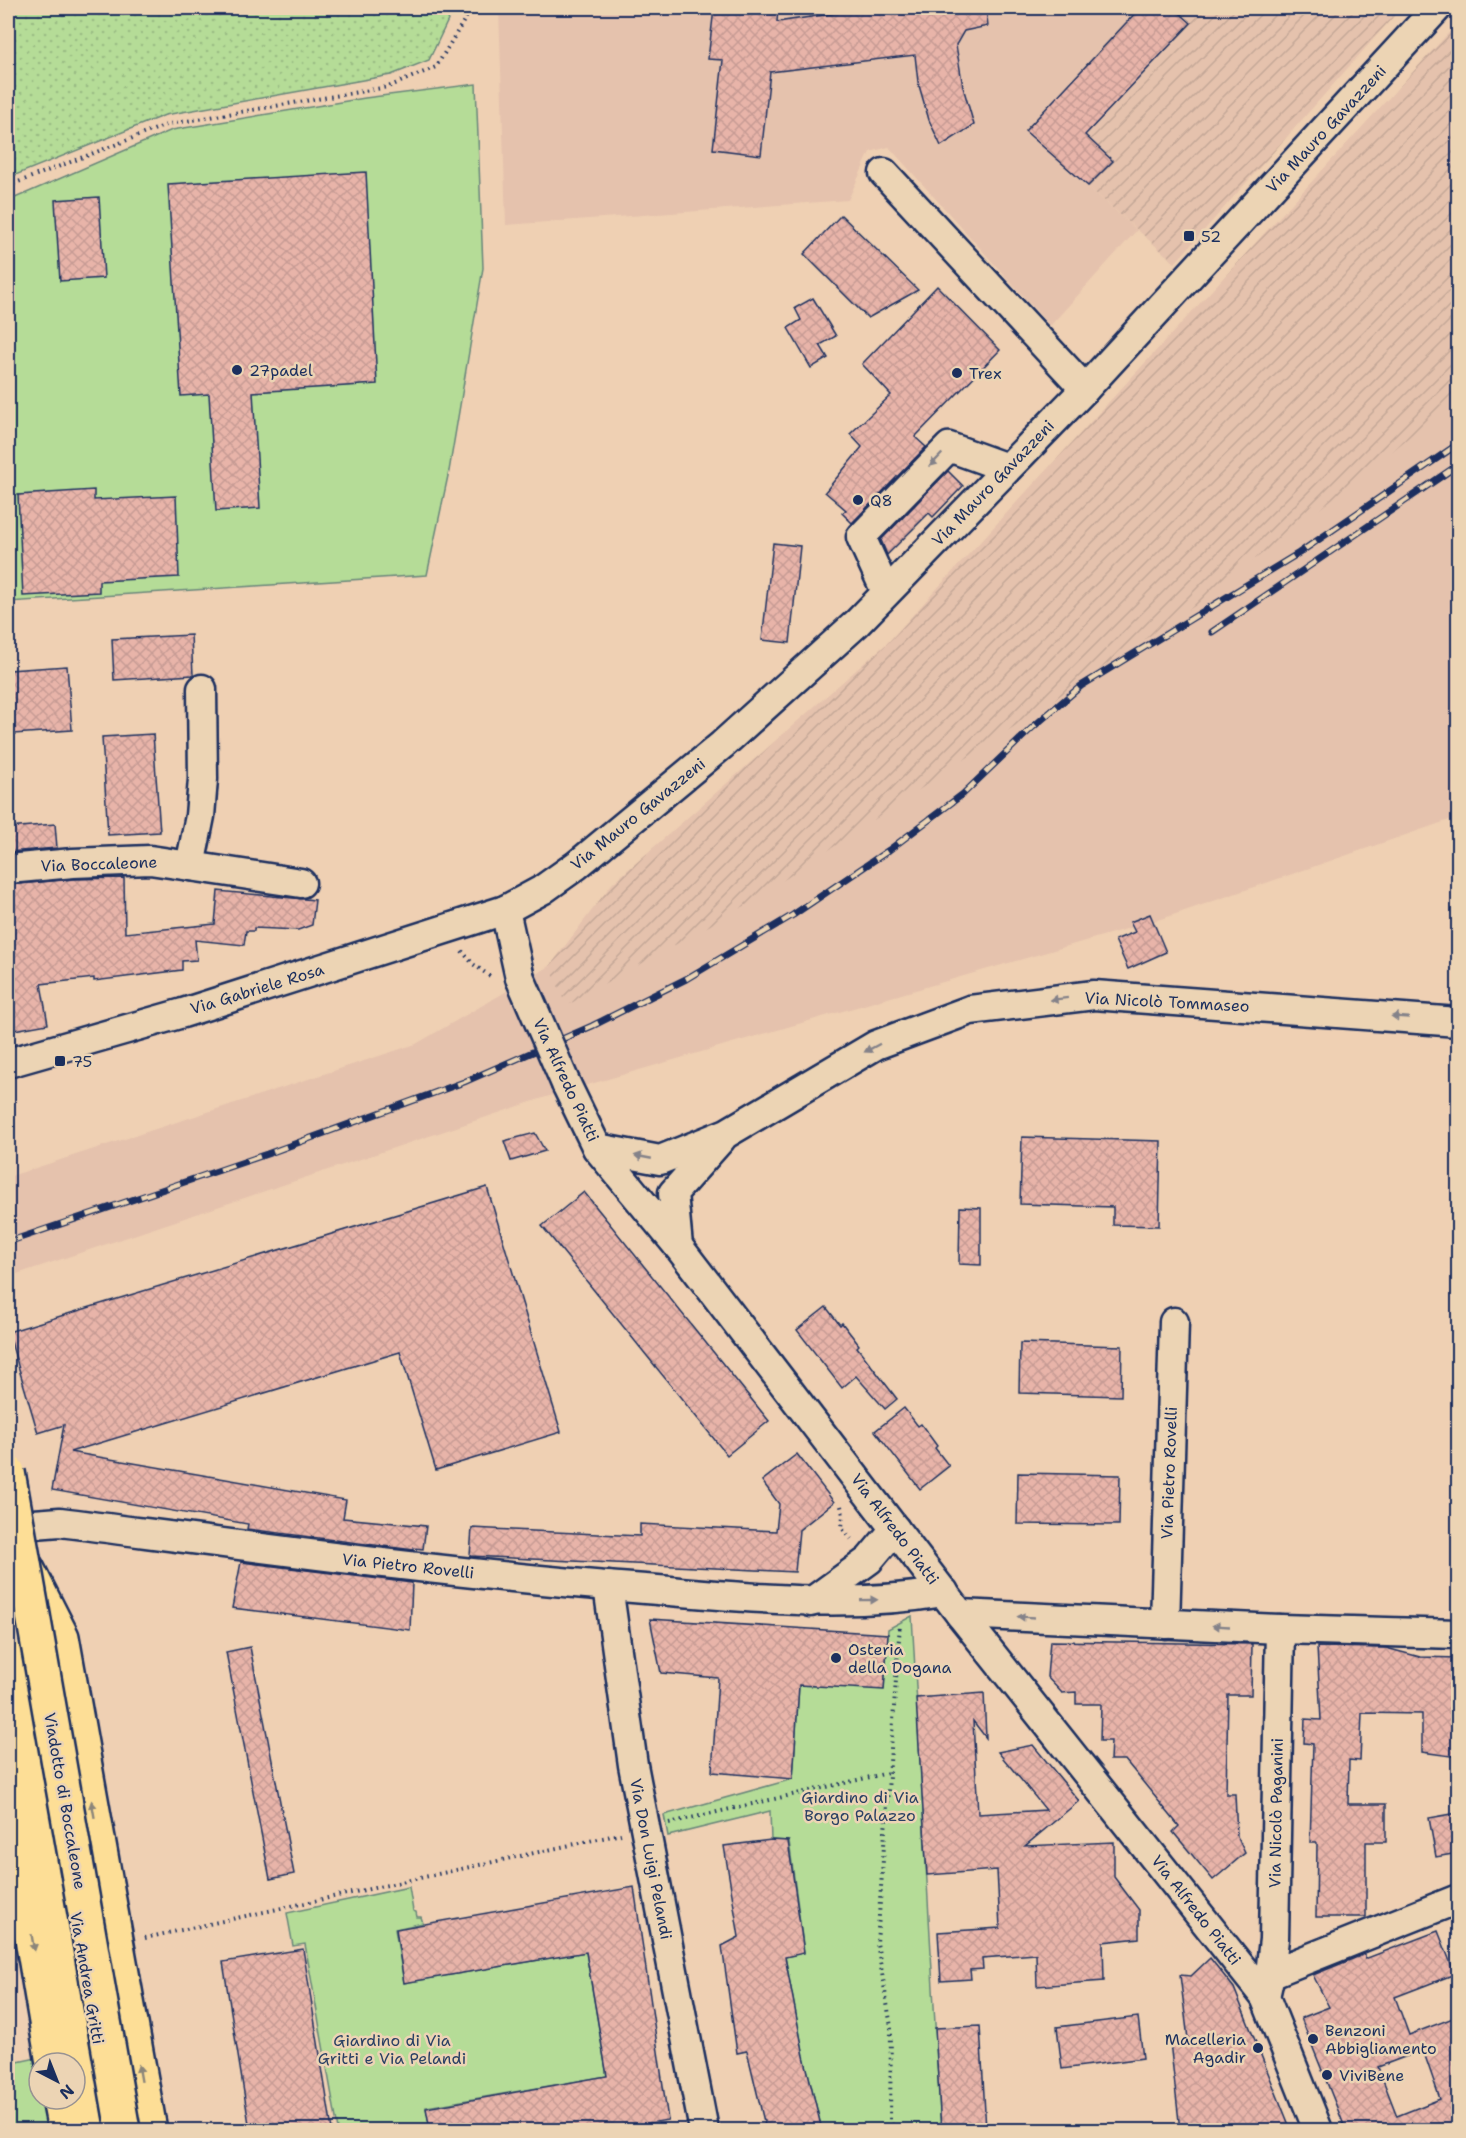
<svg xmlns="http://www.w3.org/2000/svg" width="1466" height="2138" viewBox="0 0 1466 2138" font-family="'Shantell Sans',sans-serif">
<defs>
<pattern id="industrial-furrows" width="10" height="10" patternUnits="userSpaceOnUse" patternTransform="scale(1.5)"><rect width="10" height="10" fill="#e5c2ad"/><path d="M-1 1l2-2M0 10L10 0M9 11l2-2" fill="none" stroke="#c4a797"/></pattern>
<pattern id="grass-dots" width="8" height="8" patternUnits="userSpaceOnUse" patternTransform="scale(1.5)"><rect width="8" height="8" fill="#b5dc97"/><path d="M2 2h.1M6 6h.1" fill="none" stroke="#9bbd85" stroke-width="1.8" stroke-linecap="round"/></pattern>
<pattern id="building-cross-hatch" width="8" height="8" patternUnits="userSpaceOnUse" patternTransform="scale(1.5)"><rect width="8" height="8" fill="#e8b4a9"/><path d="M0 0l8 8M0 8l8-8" fill="none" stroke="#c69b94"/></pattern>
</defs>
<rect width="100%" height="100%" fill="#efd0b3"/>
<filter id="ink" filterUnits="userSpaceOnUse"><feTurbulence type="fractalNoise" baseFrequency=".0167" numOctaves="2"/><feDisplacementMap in="SourceGraphic" scale="12" xChannelSelector="R" yChannelSelector="G"/><feConvolveMatrix kernelMatrix="1 2 1 2 8 2 1 2 1" color-interpolation-filters="sRGB"/></filter>
<g filter="url(#ink)">
<g fill="#e5c2ad">
<polygon points="499,8 1140,8 1026,131 1137,230 1050,326 889,147 870,152 848,200 506,225"/>
<polygon points="1458,23 1458,817 1164,918 546,1097 8,1277 8,1177 416,1044 550,966 613,883 887,643"/>
</g>
<g fill="url(#industrial-furrows)">
<polygon points="1140,8 1401,8 1175,263 1025,131"/>
<polygon points="1458,23 1458,396 1376,465 1196,605 748,904 566,1006 550,966 611,885 887,644"/>
</g>
<polygon fill="url(#grass-dots)" stroke="#68867a" stroke-width="1.5" points="8,8 450,8 451,14 429,60 391,75 165,115 8,178"/>
<g fill="#b5dc97" stroke="#68867a" stroke-width="1.5">
<polygon points="476,84 483,268 449,471 427,575 8,602 8,201 172,130 365,98"/>
<polygon points="912,1616 941,2130 822,2130 804,2057 785,1957 804,1952 789,1841 771,1840 770,1811 668,1836 664,1815 793,1779 799,1685 884,1689 888,1629"/>
<polygon points="409,1887 413,1911 416,1912 417,1917 421,1917 423,1923 395,1929 404,1983 586,1952 607,2076 426,2107 430,2130 338,2130 305,1944 293,1946 287,1913"/>
<polygon points="41,2057 39,2063 39,2099 49,2099 54,2130 8,2130 8,2064"/>
</g>
<g fill="url(#building-cross-hatch)" stroke="#1b2f5e" stroke-width="1.5" fill-rule="evenodd">
<polygon points="729,8 778,8 777,22 870,8 986,8 988,26 964,31 956,45 963,87 974,125 941,146 929,120 918,82 915,55 770,72 761,155 713,149 723,60 708,59 714,9 729,11"/>
<polygon points="1140,8 1174,8 1191,23 1085,135 1113,161 1088,186 1025,131"/>
<polygon points="366,172 377,384 253,392 260,508 216,511 209,394 181,396 168,184"/>
<polygon points="99,197 104,278 60,281 55,200"/>
<polygon points="841,215 918,290 868,318 804,254"/>
<polygon points="937,286 1000,350 915,437 926,447 852,523 842,513 846,510 825,492 862,447 850,434 891,395 862,364"/>
<polygon points="813,298 836,336 820,345 828,358 811,368 788,328 801,320 795,308"/>
<polygon points="948,471 963,486 933,517 929,513 887,555 881,540"/>
<polygon points="94,490 94,500 176,496 179,577 99,581 99,592 23,596 18,495"/>
<polygon points="773,543 800,546 790,643 762,640"/>
<polygon points="191,635 193,675 114,680 112,639"/>
<polygon points="67,666 72,730 13,734 9,670"/>
<polygon points="153,734 160,832 108,835 102,737"/>
<polygon points="55,824 57,848 8,852 8,828"/>
<polygon points="124,878 125,933 215,924 218,891 315,900 312,925 298,930 254,928 254,931 246,931 244,945 195,940 197,960 182,961 182,970 94,981 94,978 41,984 48,1024 8,1031 8,885 74,879"/>
<polygon points="1150,914 1166,952 1128,969 1115,940 1135,932 1130,922"/>
<polygon points="535,1133 545,1151 511,1161 504,1141"/>
<polygon points="1022,1137 1161,1141 1159,1226 1113,1225 1113,1207 1020,1204"/>
<polygon points="487,1187 561,1432 436,1470 400,1352 70,1452 346,1500 343,1518 426,1526 423,1549 414,1548 414,1550 247,1529 248,1524 52,1490 64,1425 38,1433 8,1332"/>
<polygon points="584,1192 769,1421 727,1455 542,1226"/>
<polygon points="960,1207 981,1208 981,1265 959,1264"/>
<polygon points="826,1307 840,1325 842,1323 859,1345 857,1347 897,1399 885,1409 856,1376 842,1388 797,1330"/>
<polygon points="1020,1343 1122,1346 1121,1396 1019,1393"/>
<polygon points="904,1408 918,1426 921,1424 937,1446 935,1448 949,1466 920,1489 875,1431"/>
<polygon points="797,1454 834,1502 799,1530 795,1572 470,1556 472,1528 640,1536 640,1524 776,1531 779,1504 762,1481"/>
<polygon points="1018,1473 1120,1475 1119,1525 1017,1524"/>
<polygon points="241,1562 412,1583 410,1630 232,1608"/>
<polygon points="650,1619 888,1634 884,1690 799,1685 793,1779 712,1772 718,1678 661,1673"/>
<polygon points="1050,1641 1252,1644 1251,1695 1228,1695 1226,1794 1235,1794 1237,1836 1245,1853 1213,1880 1173,1832 1179,1826 1125,1760 1110,1760 1111,1741 1100,1741 1101,1704 1076,1704 1076,1692 1062,1693 1047,1677"/>
<polygon points="250,1647 294,1874 270,1879 226,1652"/>
<polygon points="1317,1647 1386,1648 1420,1657 1458,1658 1458,1757 1422,1752 1422,1714 1362,1713 1360,1761 1349,1760 1348,1804 1386,1804 1386,1842 1366,1842 1366,1917 1316,1917 1317,1843 1310,1843 1313,1744 1304,1743 1305,1719 1321,1720"/>
<polygon points="984,1693 986,1738 973,1721 978,1814 1046,1810 998,1752 1033,1745 1079,1801 1025,1846 1114,1842 1114,1877 1139,1910 1139,1938 1103,1942 1104,1981 1037,1986 1036,1954 982,1958 983,1969 970,1970 971,1979 941,1981 938,1932 1000,1928 997,1870 927,1875 916,1698"/>
<polygon points="1458,1813 1458,1853 1436,1857 1429,1818"/>
<polygon points="771,1840 788,1841 804,1953 785,1957 804,2056 822,2130 766,2130 747,2051 737,2053 722,1946 739,1937 724,1846"/>
<polygon points="634,1887 668,2120 609,2130 430,2130 426,2108 607,2076 586,1952 404,1983 396,1929"/>
<path d="M1438,1931l17,43 -60,23 14,38 49,-19v114h-112l-45,-112 28,-11 -16,-32 52,-21v5zM1423,2050l17,49 -43,17 -19,-49z"/>
<polygon points="303,1949 332,2130 250,2130 223,1962"/>
<polygon points="1210,1958 1234,1988 1291,2130 1180,2130 1170,2042 1188,2039 1180,1975 1191,1976"/>
<polygon points="1138,2017 1143,2058 1062,2069 1057,2027"/>
<polygon points="980,2026 986,2130 941,2130 935,2028"/>
</g>
<g fill="none" stroke-linecap="round" stroke-linejoin="round">
<defs>
<g id="minor">
<polyline points="884,173 1085,389"/>
<polyline points="886,592 861,537 949,447 1007,468"/>
<polyline points="190,866 301,883"/>
<polyline points="8,869 73,863 150,860 190,866 200,816 203,779 202,689"/>
<polyline points="505,910 520,978"/>
<polyline points="8,1063 183,1013 505,910 542,890 577,865 722,745 857,623 1085,389 1437,8"/>
<polyline points="566,1084 597,1148 678,1246 960,1614 1265,1997 1318,2130"/>
<polyline points="597,1148 660,1160 727,1133 876,1045 970,1010 1094,995 1458,1022"/>
<polyline points="678,1246 673,1193 721,1139"/>
<path d="M8,1531l26,-7 26,-2c195,25 389,52 585,67 100,8 199,20 299,3"/>
<polyline points="608,1586 633,1765 704,2130"/>
<polyline points="811,1602 869,1560 895,1529"/>
<polyline points="960,1614 1280,1629 1458,1634"/>
<polyline points="8,1615 19,1680"/>
<polyline points="1165,1624 1174,1322"/>
<polyline points="1270,1974 1458,1899"/>
<polyline points="1265,1997 1270,1974 1274,1939 1280,1629"/>
</g>
<g id="highway">
<polyline points="27,1568 62,1637 150,2130"/>
<polyline points="8,1657 93,2130"/>
<polyline points="8,1797 53,2063"/>
<polyline points="59,2099 65,2130"/>
</g>
</defs>
<use href="#minor" stroke="#1b2f5e" stroke-width="33"/>
<use href="#highway" stroke="#1b2f5e" stroke-width="38"/>
<g stroke="#1b2f5e" stroke-width="4" stroke-dasharray="1.5 4.5" stroke-linecap="butt">
<polyline points="8,186 169,124 388,87 436,67 468,14 466,8"/>
<polyline points="462,951 473,964 491,977"/>
<polyline points="841,1506 843,1515 842,1528 851,1539"/>
<polyline points="669,1823 888,1773"/>
<polyline points="145,1938 621,1834"/>
<polyline points="895,2130 890,2121 891,2027 877,1943 900,1624"/>
</g>
<use href="#minor" stroke="#ecd4b4" stroke-width="28"/>
<use href="#highway" stroke="#fdde96" stroke-width="33"/>
<defs>
<g id="rail">
<polyline points="1212,632 1458,465"/>
<polyline points="8,1242 267,1154 464,1082 592,1026 686,979 793,915 889,850 963,794 1033,727 1081,686 1299,553 1458,444"/>
</g>
</defs>
<use href="#rail" stroke="#1b2f5e" stroke-width="7"/>
<use href="#rail" stroke="#ecd4b4" stroke-width="4.5" stroke-dasharray="14" stroke-linecap="butt"/>
<defs>
<polyline id="minor-bridge" points="520,978 566,1084"/>
<polyline id="highway-bridge" points="8,1472 123,2130"/>
</defs>
<use href="#minor-bridge" stroke="#1b2f5e" stroke-width="33" stroke-linecap="butt"/>
<use href="#highway-bridge" stroke="#1b2f5e" stroke-width="38" stroke-linecap="butt"/>
<use href="#minor-bridge" stroke="#ecd4b4" stroke-width="28"/>
<use href="#highway-bridge" stroke="#fdde96" stroke-width="33"/>
</g>
<defs><path id="oneway-solid" d="M-6-.8H1V-3.2L6.5 0L1 3.2V.8H-6Z" transform="scale(1.5)"/></defs>
<g fill="#848289">
<use href="#oneway-solid" transform="translate(936 460) rotate(134)"/>
<use href="#oneway-solid" transform="translate(1059 999) rotate(173)"/>
<use href="#oneway-solid" transform="translate(1400 1017) rotate(-176)"/>
<use href="#oneway-solid" transform="translate(872 1048) rotate(152)"/>
<use href="#oneway-solid" transform="translate(643 1157) rotate(-169)"/>
<use href="#oneway-solid" transform="translate(869 1600) rotate(-1)"/>
<use href="#oneway-solid" transform="translate(1026 1617) rotate(-177)"/>
<use href="#oneway-solid" transform="translate(1221 1626) rotate(-177)"/>
</g>
<g fill="#8c867a">
<use href="#oneway-solid" transform="translate(93 1809) rotate(-100)"/>
<use href="#oneway-solid" transform="translate(33 1943) rotate(80)"/>
<use href="#oneway-solid" transform="translate(140 2073) rotate(-100)"/>
</g>
</g>
<g fill="#1b2f5e" stroke="#ecd4b4" stroke-width="2">
<rect x="1183" y="230" width="12" height="12" rx="3"/>
<circle cx="237" cy="370" r="6"/>
<circle cx="957" cy="373" r="6"/>
<circle cx="858" cy="500" r="6"/>
<rect x="54" y="1055" width="12" height="12" rx="3"/>
<circle cx="836" cy="1658" r="6"/>
<circle cx="1313" cy="2039" r="6"/>
<circle cx="1258" cy="2048" r="6"/>
<circle cx="1327" cy="2075" r="6"/>
</g>
<g text-anchor="middle" dominant-baseline="central" stroke-width="5" stroke-linejoin="round" paint-order="stroke">
<g font-size="16" fill="#1b2f5e" stroke="#ecd4b4">
<text transform="translate(1326 129) rotate(-47)">Via Mauro Gavazzeni</text>
<text transform="translate(993 483) rotate(-46)">Via Mauro Gavazzeni</text>
<text transform="translate(638 814) rotate(-39)">Via Mauro Gavazzeni</text>
<text transform="translate(99 864) rotate(-2)">Via Boccaleone</text>
<text transform="translate(257 989) rotate(-17)">Via Gabriele Rosa</text>
<text transform="translate(1167 1002) rotate(3)">Via Nicolò Tommaseo</text>
<text transform="translate(566 1080) rotate(65)">Via Alfredo Piatti</text>
<text transform="translate(1169 1473) rotate(-88)">Via Pietro Rovelli</text>
<text transform="translate(895 1529) rotate(53)">Via Alfredo Piatti</text>
<text transform="translate(408 1566) rotate(6)">Via Pietro Rovelli</text>
<text transform="translate(65 1801) rotate(80)">Viadotto di Boccaleone</text>
<text transform="translate(1276 1813) rotate(-89)">Via Nicolò Paganini</text>
<text transform="translate(651 1859) rotate(79)">Via Don Luigi Pelandi</text>
<text transform="translate(1196 1910) rotate(52)">Via Alfredo Piatti</text>
<text transform="translate(87 1978) rotate(80)">Via Andrea Gritti</text>
</g>
<g font-size="16" fill="#1b2f5e" stroke="#ecd4b4" text-anchor="start">
<text x="1201" y="236">52</text>
<text x="249" y="370">27padel</text>
<text x="969" y="373">Trex</text>
<text x="870" y="500">Q8</text>
<text x="72" y="1061">75</text>
<text x="848" y="1649">Osteria<tspan x="848" dy="18">della Dogana</tspan></text>
<text x="1325" y="2030">Benzoni<tspan x="1325" dy="18">Abbigliamento</tspan></text>
<text x="1246" y="2039" text-anchor="end">Macelleria<tspan x="1246" dy="18">Agadir</tspan></text>
<text x="1339" y="2075">ViviBene</text>
</g>
<g font-size="16" fill="#2a4064" stroke="#ecd4b4">
<text x="860" y="1797">Giardino di Via<tspan x="860" dy="18">Borgo Palazzo</tspan></text>
<text x="392" y="2040">Giardino di Via<tspan x="392" dy="18">Gritti e Via Pelandi</tspan></text>
</g>
</g>
<rect width="1466" height="2138" fill="none" stroke="#ecd4b4" stroke-width="30"/>
<rect x="15" y="15" width="1436" height="2108" fill="none" stroke="#1b2f5e" stroke-width="2" filter="url(#ink)"/>
<g transform="translate(57 2081) rotate(138)"><circle r="28" fill="#ecd4b4" stroke="#989292" stroke-width="1.5"/>
<path d="M0-4.5L10 22L0 15L-10 22Z" fill="#1b2f5e"/>
<text y="-9" font-size="16" font-weight="bold" text-anchor="middle" fill="#1b2f5e">N</text>
</g>
</svg>
